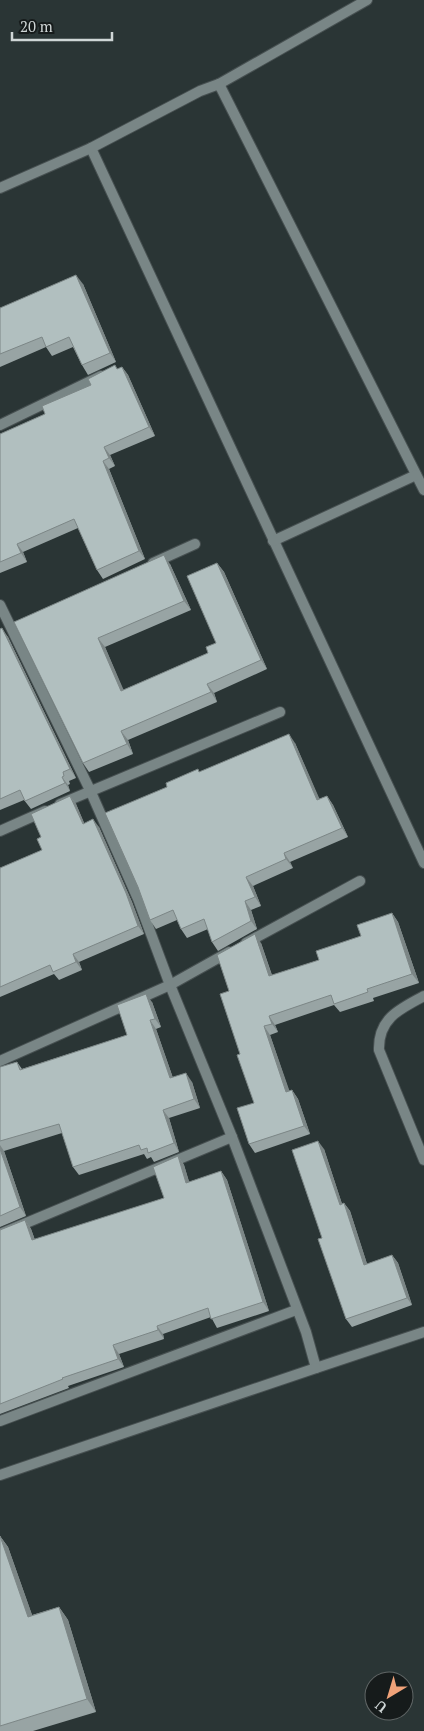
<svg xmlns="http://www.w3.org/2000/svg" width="424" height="1731" viewBox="0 0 424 1731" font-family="'PT Serif',serif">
<rect width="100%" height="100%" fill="#2a3535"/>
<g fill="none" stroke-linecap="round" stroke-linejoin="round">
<defs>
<g id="lane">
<polyline points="219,84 367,0"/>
<polyline points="91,148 424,863"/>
<polyline points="0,188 91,148 200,91 219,84 424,490"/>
<polyline points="0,425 101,376"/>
<polyline points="273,541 416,475"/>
<polyline points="153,563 195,544"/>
<polyline points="0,605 90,790 138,899 170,985 232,1137 306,1332 316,1368 424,1332"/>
<polyline points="60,804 280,712"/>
<polyline points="0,831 45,811"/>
<polyline points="246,943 360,881"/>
<path d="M424,996c-25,13 -46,23 -45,54l45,110"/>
<polyline points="0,1061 170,985 229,952"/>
<polyline points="0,1234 232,1137"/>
<polyline points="0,1421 296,1310"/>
<polyline points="0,1475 316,1368"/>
</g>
</defs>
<use href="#lane" stroke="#475051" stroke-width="12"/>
<use href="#lane" stroke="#798686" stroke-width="10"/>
</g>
<g fill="#98a4a4">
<polygon points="83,284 116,362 88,375 82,365 73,347 52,356 46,347 0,367 0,308"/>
<polygon points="122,367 128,375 155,436 110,455 115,466 109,469 145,559 103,579 97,570 78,528 23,552 27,562 0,573 0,434 45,414 118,369"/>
<polygon points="217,563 224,572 267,669 214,693 217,702 128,740 133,754 89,772 83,763 14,622 170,564 191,610 105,647 123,690 208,653 216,643"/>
<polygon points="0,629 8,637 76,778 69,781 70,784 68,785 70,791 31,809 24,800 0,810"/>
<polygon points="295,743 319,799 327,796 333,805 348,837 290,862 293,868 253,886 261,906 251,910 257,929 218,951 212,942 208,929 187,938 181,929 177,920 156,929 150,920 200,772"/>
<polygon points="70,796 76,804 84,823 99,827 132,902 144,934 79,962 82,970 59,980 54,974 0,997 0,868 42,850 41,837"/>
<polygon points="392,913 398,922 419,983 373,998 374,1001 340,1012 334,1005 275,1025 278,1032 270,1035 289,1091 292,1090 298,1099 310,1134 255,1153 249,1144 254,1103 240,1054 229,991 261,943 272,975 319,960 361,936"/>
<polygon points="152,1002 161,1027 156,1029 173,1078 192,1082 200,1108 169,1118 179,1152 154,1162 151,1157 147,1159 144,1154 79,1175 73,1167 62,1133 4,1151 26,1216 0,1227 0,1067 17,1062 22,1069 127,1035"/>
<polygon points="324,1149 342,1204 344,1203 350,1211 367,1264 392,1255 398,1263 412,1305 352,1327 346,1319 322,1238"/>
<polygon points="178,1156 184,1165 189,1182 221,1171 227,1180 269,1311 217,1328 211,1317 163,1334 164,1339 119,1354 124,1367 68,1386 69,1388 0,1414 0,1230 25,1220 31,1229 35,1240 164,1198"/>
<polygon points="0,1536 8,1547 32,1615 59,1607 68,1620 96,1712 33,1731 0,1731"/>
</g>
<g fill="#7c8686">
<polygon points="76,275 83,284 116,362 110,353"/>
<polygon points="122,367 128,375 155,436 149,427"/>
<polygon points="104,447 110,455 115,466 109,458"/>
<polygon points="103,461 109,469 145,559 139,551"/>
<polygon points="17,544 23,552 27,562 21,553"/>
<polygon points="164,555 170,564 191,610 184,601"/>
<polygon points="217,563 224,572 267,669 261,660"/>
<polygon points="2,628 8,637 76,778 70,769"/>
<polygon points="98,638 105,647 128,700 121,691"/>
<polygon points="207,684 214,693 217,702 211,692"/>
<polygon points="121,731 128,740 133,754 127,744"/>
<polygon points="289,734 295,743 324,809 317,800"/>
<polygon points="62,777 68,785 70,791 65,783"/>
<polygon points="70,796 76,804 88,832 83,824"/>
<polygon points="327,796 333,805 348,837 342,828"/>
<polygon points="93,819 99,827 132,902 144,934 138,926"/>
<polygon points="284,853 290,862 293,868 286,859"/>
<polygon points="246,877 253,886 261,906 255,897"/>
<polygon points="245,901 251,910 257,929 251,921"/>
<polygon points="392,913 398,922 419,983 412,974"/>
<polygon points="255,934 261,943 275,985 269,976"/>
<polygon points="73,954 79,962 82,970 76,962"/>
<polygon points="146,994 152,1002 161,1027 155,1019"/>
<polygon points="269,1016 275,1025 278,1032 272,1024"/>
<polygon points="150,1020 156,1029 176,1087 170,1078"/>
<polygon points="264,1026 270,1035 293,1101 286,1092"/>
<polygon points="186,1073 192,1082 200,1108 194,1099"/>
<polygon points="292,1090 298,1099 310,1134 304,1126"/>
<polygon points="163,1110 169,1118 179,1152 174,1143"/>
<polygon points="318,1141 324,1149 345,1213 340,1205"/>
<polygon points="0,1145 4,1151 26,1216 20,1207 0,1149"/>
<polygon points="178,1156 184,1165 192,1191 186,1183"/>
<polygon points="221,1171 227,1180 269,1311 263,1302"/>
<polygon points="344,1203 350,1211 370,1273 364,1265"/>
<polygon points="25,1220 31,1229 38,1249 32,1240"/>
<polygon points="392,1255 398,1263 412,1305 407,1298"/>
<polygon points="157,1326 163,1334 164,1339 158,1330"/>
<polygon points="113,1345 119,1354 124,1367 118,1359"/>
<polygon points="0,1536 8,1547 37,1629 28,1617"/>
<polygon points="59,1607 68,1620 96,1712 87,1699"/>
</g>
<g fill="#b1bfbf" stroke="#7c8686">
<polygon points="76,275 110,353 82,365 69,337 46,347 42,337 0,354 0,308"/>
<polygon points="115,365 117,369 122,367 149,427 104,447 109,458 103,461 139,551 97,570 74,519 17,544 21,553 0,562 0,434 45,414 42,406 91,385 88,379"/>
<polygon points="164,555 184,601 98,638 121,691 208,653 206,647 216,643 187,576 217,563 261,660 207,684 211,692 121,731 127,744 83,763 14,622"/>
<polygon points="2,628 70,769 63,772 64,776 62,777 65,783 25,801 20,790 0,799 0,629"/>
<polygon points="289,734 317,800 327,796 342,828 284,853 286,859 246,877 255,897 245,901 251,921 212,942 204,919 181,929 173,910 150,920 138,887 105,813 167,787 166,783 198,769 199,772"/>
<polygon points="70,796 83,824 93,819 126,893 138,926 73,954 76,962 53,972 50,965 0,987 0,868 42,850 37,839 41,837 31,814"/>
<polygon points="392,913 412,974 367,989 368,992 334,1004 331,995 269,1016 272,1024 264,1026 286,1092 292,1090 304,1126 249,1144 237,1108 254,1103 237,1055 240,1054 220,994 229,991 217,955 255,934 269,976 319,960 316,951 361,936 357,925"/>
<polygon points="146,994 155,1019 150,1020 170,1078 186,1073 194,1099 163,1110 174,1143 148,1153 147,1148 141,1150 139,1145 73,1167 59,1124 0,1141 0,1067 17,1062 20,1070 127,1035 117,1005"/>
<polygon points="318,1141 340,1205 344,1203 364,1265 392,1255 407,1298 346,1319 318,1239 322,1238 292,1150"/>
<polygon points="0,1149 20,1207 0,1216"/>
<polygon points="178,1156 186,1183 221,1171 263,1302 211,1319 208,1308 157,1326 158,1330 113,1345 118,1359 62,1378 63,1379 0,1404 0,1230 25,1220 32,1240 164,1198 153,1167"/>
<polygon points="0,1536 28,1617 59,1607 87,1699 0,1726"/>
</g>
<g transform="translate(389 1696) rotate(218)"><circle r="24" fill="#161b1b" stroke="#606666"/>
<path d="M0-4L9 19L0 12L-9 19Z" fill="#f0a279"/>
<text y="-8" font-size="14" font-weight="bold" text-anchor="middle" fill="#cfd6d6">U</text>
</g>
<path d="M12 32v8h100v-8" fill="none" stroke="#cfd6d6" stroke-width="2.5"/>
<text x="20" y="32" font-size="15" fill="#cfd6d6" stroke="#161b1b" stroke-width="4" paint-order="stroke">20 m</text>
</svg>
